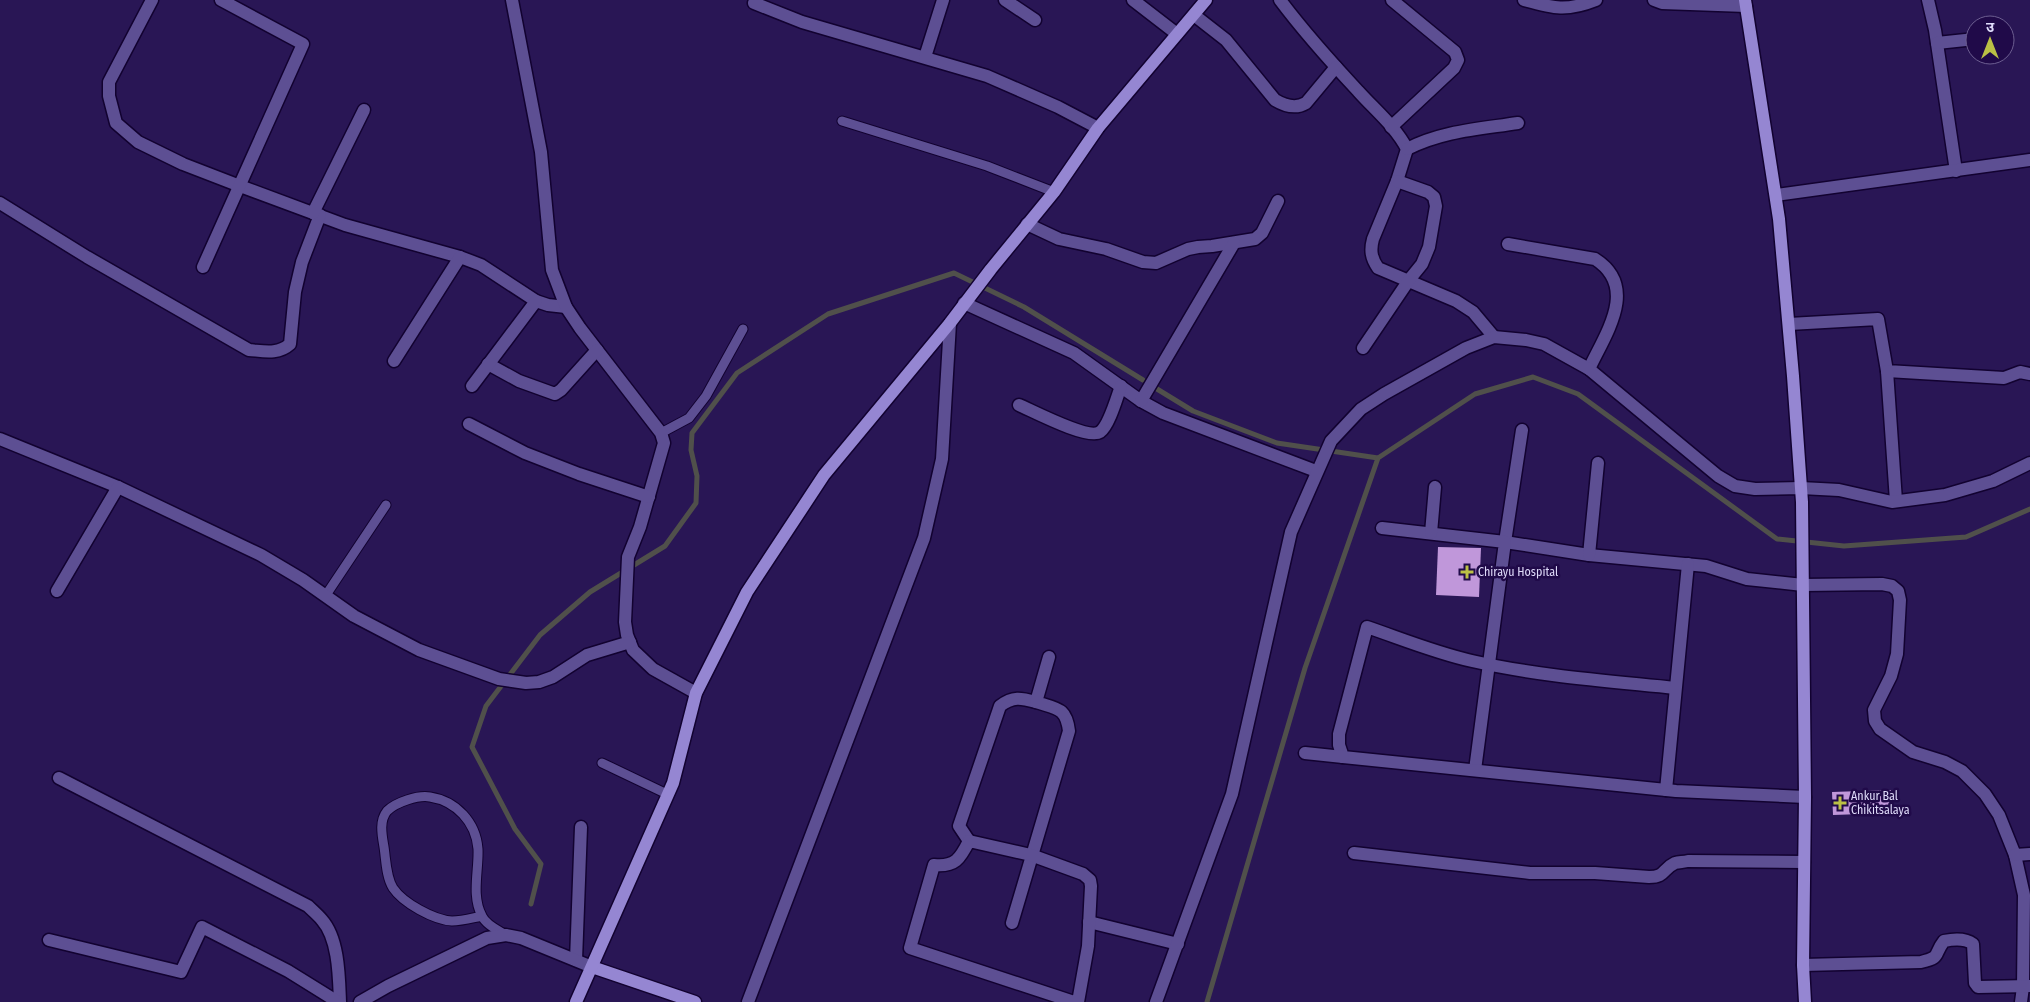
<svg xmlns="http://www.w3.org/2000/svg" width="2030" height="1002" viewBox="0 0 2030 1002" font-family="'Fira Sans Condensed','Noto Sans Devanagari',sans-serif">
<rect width="100%" height="100%" fill="#291655"/>
<g fill="none" stroke-linecap="round" stroke-linejoin="round">
<g stroke="#50504b" stroke-width="5">
<polyline points="1157,389 1193,411 1277,443 1378,458"/>
<polyline points="531,904 541,864 515,829 472,747 486,706 540,635 590,592 665,546 696,503 697,476 691,450 692,433 737,373 828,314 954,273 1024,307 1143,380"/>
<polyline points="1207,1002 1305,668 1378,458 1475,394 1533,377 1578,394 1777,539 1844,546 1966,537 2030,509"/>
</g>
</g>
<g fill="#c097da">
<polygon points="1438,547 1481,548 1479,597 1436,595"/>
<polygon points="1891,790 1891,813 1833,815 1832,792"/>
</g>
<g fill="none" stroke-linecap="round" stroke-linejoin="round">
<defs>
<g id="lane">
<polyline points="842,121 987,166 1054,192"/>
<polyline points="661,433 689,418 706,396 743,329"/>
<polyline points="326,595 386,505"/>
<polyline points="602,763 667,794"/>
<path d="M482,916c-10,2 -20,5 -30,5 -18,-1 -49,-18 -59,-33 -7,-11 -7,-28 -9,-41 -2,-12 -5,-26 3,-36 9,-9 31,-16 43,-14 26,4 46,25 48,52 1,21 -7,47 4,67 4,9 16,14 24,19"/>
</g>
<g id="street">
<polyline points="152,0 109,82 109,96 116,123 138,142 183,164 240,186 345,225 460,257 481,265 536,301 548,305 566,307"/>
<polyline points="512,0 541,152 552,270 566,307 580,328 661,433 664,443 640,527 628,557 625,622 627,635 633,650 653,669 696,693"/>
<polyline points="1005,0 1035,20"/>
<polyline points="1133,0 1177,34"/>
<path d="M1280,0c24,32 50,61 78,91 16,18 38,36 49,58l-10,32 -24,58c-3,11 -2,19 5,29l78,33 17,11 21,25"/>
<path d="M1524,0c29,8 42,12 72,0"/>
<polyline points="1654,0 1662,3 1746,6"/>
<polyline points="1928,0 1935,30 1956,171"/>
<polyline points="754,3 802,22 987,76 1058,107 1098,128"/>
<path d="M1194,15l32,25 49,60c10,6 21,9 31,3l30,-36"/>
<polyline points="2005,37 2006,37"/>
<polyline points="1937,43 1975,39"/>
<polyline points="925,57 943,0"/>
<polyline points="1391,127 1454,68 1458,60 1455,52 1392,0"/>
<path d="M1407,149c35,-18 72,-20 111,-26"/>
<polyline points="1776,195 2030,160"/>
<path d="M0,203l87,54 162,93c14,1 29,5 41,-6l5,-52 7,-30 18,-47"/>
<polyline points="313,213 364,110"/>
<polyline points="1027,224 1059,239 1106,249 1143,262 1156,263 1188,249 1198,247 1212,246 1255,239 1262,233 1278,201"/>
<path d="M1508,244l87,15c44,28 11,74 -6,110"/>
<polyline points="203,267 303,44 221,0"/>
<polyline points="964,303 1074,353 1141,401 1163,413 1316,471"/>
<polyline points="1789,324 1878,319 1887,371 2004,378 2020,372 2030,374"/>
<polyline points="1363,348 1409,280 1422,264 1429,247 1436,206 1434,197 1428,192 1397,181"/>
<polyline points="394,361 460,257"/>
<polyline points="488,364 519,381 555,394 561,390 597,350"/>
<polyline points="1887,371 1896,501"/>
<polyline points="472,386 536,301"/>
<polyline points="1141,401 1234,243"/>
<path d="M1019,405c14,6 69,35 81,27 9,-6 17,-35 21,-46"/>
<polyline points="469,424 525,453 579,474 649,497"/>
<polyline points="1522,430 1505,542 1589,555 1706,566 1747,579 1803,585 1882,584 1892,586 1898,591 1900,600 1897,654 1891,676 1874,710 1875,721 1880,729 1913,752 1945,762 1962,771 1985,794 1999,815 2015,855 2024,895 2023,987 2021,1002"/>
<polyline points="0,439 118,487 261,555 303,580 354,616 419,650 499,679 526,683 539,682 553,677 587,655 630,642"/>
<polyline points="1382,528 1505,542 1475,770"/>
<polyline points="1431,533 1435,487"/>
<polyline points="1589,555 1598,463"/>
<polyline points="57,591 118,487"/>
<path d="M1675,688c-67,-7 -137,-12 -203,-27 -36,-8 -70,-22 -105,-34l-28,107v11l4,12 333,34 129,6"/>
<polyline points="1305,753 1343,757"/>
<path d="M59,778l249,128c5,5 10,9 14,14 17,19 17,58 18,82"/>
<polyline points="1666,790 1688,564"/>
<path d="M969,841l-10,-15 41,-120c13,-10 21,-8 36,-4"/>
<path d="M1354,853l176,20h65l54,4c17,0 13,-8 26,-14 4,-1 9,-1 13,-2l116,1"/>
<polyline points="2015,855 2030,854"/>
<polyline points="1089,922 1178,944"/>
<path d="M1012,923l57,-192c-3,-24 -12,-22 -33,-29l13,-45"/>
<polyline points="49,940 181,972 202,927 288,971 338,1002"/>
<polyline points="576,960 581,827"/>
<path d="M1803,965l118,-3c21,-5 12,-7 23,-21 10,-2 21,-3 29,3l2,39 3,4 52,-1"/>
<polyline points="360,1002 388,986 487,938 506,935 521,938 592,967"/>
<polyline points="748,1002 924,538 942,459 950,323"/>
<path d="M1074,1002l-164,-54 24,-83c21,2 26,-6 35,-24l62,14 52,19 7,6 1,6 -3,60 -10,56"/>
</g>
<polyline id="secondary" points="1156,1002 1232,794 1291,532 1331,441 1361,409 1384,394 1466,348 1494,337 1526,340 1544,344 1589,369 1718,476 1735,486 1755,489 1801,488 1839,490 1892,502 1945,495 1993,481 2030,463"/>
<g id="primary">
<polyline points="1745,0 1779,219 1793,376 1802,502 1805,797 1803,965 1805,1002"/>
<polyline points="592,967 695,1002"/>
<polyline points="576,1002 673,783 696,693 747,592 824,475 950,323 991,269 1054,192 1098,128 1206,0"/>
</g>
</defs>
<use href="#lane" stroke="#120230" stroke-width="11"/>
<use href="#street" stroke="#120230" stroke-width="15"/>
<use href="#secondary" stroke="#120230" stroke-width="15"/>
<use href="#primary" stroke="#120230" stroke-width="15"/>
<use href="#lane" stroke="#5d4f93" stroke-width="9"/>
<use href="#street" stroke="#5d4f93" stroke-width="12"/>
<use href="#secondary" stroke="#5d4f93" stroke-width="12"/>
<use href="#primary" stroke="#9586d2" stroke-width="12"/>
</g>
<g fill="#bbc045" stroke="#200a49" stroke-width="2">
<path d="M1464.5 564.5h5v5h5v5h-5v5h-5v-5h-5v-5h5z"/>
<path d="M1837.5 795.5h5v5h5v5h-5v5h-5v-5h-5v-5h5z"/>
</g>
<g text-anchor="middle" dominant-baseline="central" stroke-width="5" stroke-linejoin="round" paint-order="stroke">
<g font-size="12" fill="#dfdbfa" stroke="#200a49" text-anchor="start">
<text x="1478" y="572">Chirayu Hospital</text>
<text x="1851" y="796">Ankur Bal<tspan x="1851" dy="14">Chikitsalaya</tspan></text>
</g>
</g>
<g transform="translate(1990 40)"><circle r="24" fill="#200a49" stroke="#6c5e90"/>
<path d="M0-4L9 19L0 12L-9 19Z" fill="#bbc045"/>
<text y="-8" font-size="14" font-weight="bold" text-anchor="middle" fill="#dfdbfa">उ</text>
</g>
</svg>
